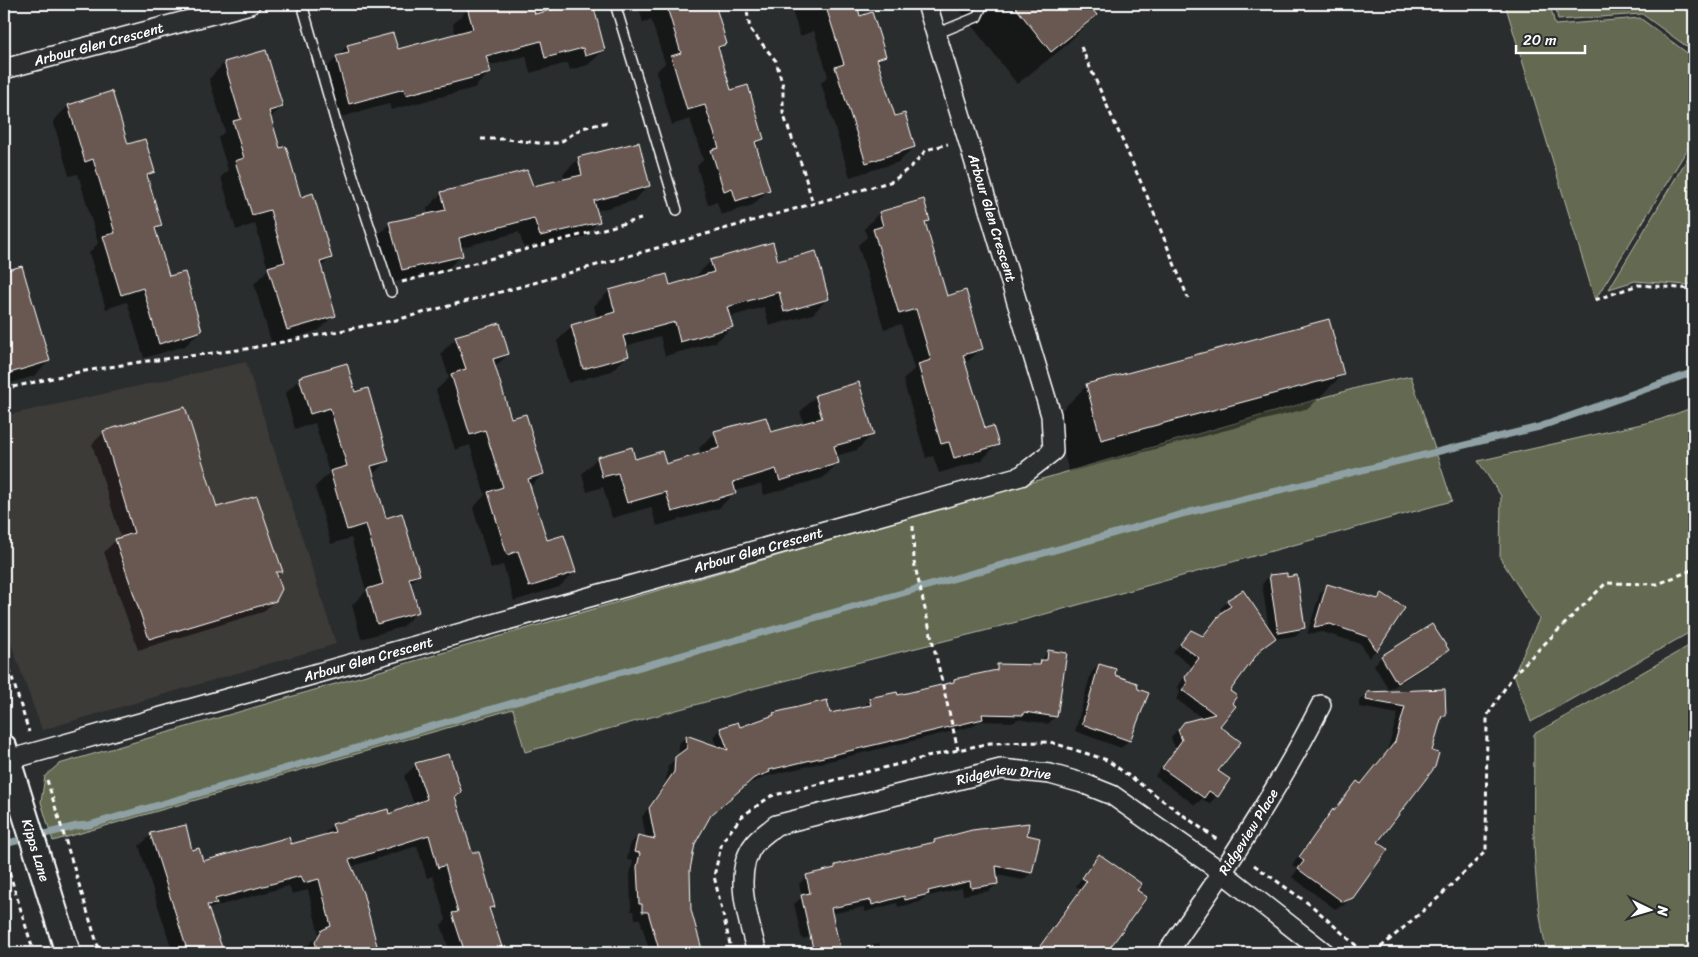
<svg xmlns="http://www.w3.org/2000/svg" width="1698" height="957" viewBox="0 0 1698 957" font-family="Sriracha,sans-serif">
<rect width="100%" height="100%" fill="#2a2d2e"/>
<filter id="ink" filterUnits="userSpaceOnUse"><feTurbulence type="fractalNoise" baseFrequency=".02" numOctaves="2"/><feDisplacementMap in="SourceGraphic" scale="10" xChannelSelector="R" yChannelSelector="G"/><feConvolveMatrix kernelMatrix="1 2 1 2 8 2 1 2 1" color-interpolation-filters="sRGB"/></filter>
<g filter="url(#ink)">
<polygon fill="#3d3a38" points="246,362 336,644 42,730 4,624 4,416"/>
<g fill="#636b51" stroke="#b1b5a8">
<polygon points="1505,4 1550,4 1555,25 1640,18 1694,58 1694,91 1690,145 1595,300"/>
<polygon points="1555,4 1694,4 1694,52 1642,14 1558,20"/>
<polygon points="1694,141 1694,283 1687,285 1635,281 1609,289 1693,149"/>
<polygon points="1411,376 1452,501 984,631 756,688 525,752 513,709 53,841 41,802 45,776 59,764 1363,386"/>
<polygon points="1694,407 1694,630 1531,722 1514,674 1539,619 1500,558 1501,496 1478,461 1659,420"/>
<path d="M1694,643v310h-147c-17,-73 -13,-145 -13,-219z"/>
</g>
<g fill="#0007">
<polygon points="486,4 531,4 534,16 604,50 588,65 570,70 568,63 530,73 526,56 488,66 489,73 474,88 391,110 389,104 334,119 322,73 347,46 393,35 397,50 455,35 453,24 468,9"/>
<polygon points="638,4 713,4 725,44 718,51 730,91 762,138 755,146 768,190 753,205 721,215 717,202 708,205 697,166 703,160 690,119 672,125 656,72 665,63 651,20 643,23"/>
<polygon points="790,4 855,4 860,18 885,55 877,63 894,117 914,147 899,162 850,177 821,83 828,76 814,31 800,36"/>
<polygon points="955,4 1087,4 1096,15 1063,48 1017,84"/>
<polygon points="265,51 282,107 270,118 279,150 300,198 331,257 320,268 334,315 319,330 272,345 254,284 268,269 255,224 236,230 221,177 228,170 218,138 225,131 209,79 224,63"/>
<polygon points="68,106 127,146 154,172 147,179 161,226 154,232 168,278 201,331 185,346 144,358 127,302 106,309 89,253 98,243 78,174 69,176 53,121"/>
<polygon points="579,158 649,186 633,201 596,211 599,221 584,237 525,251 519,232 460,248 462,255 446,270 387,284 375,238 390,223 428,215 427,208 442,193 532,188 565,180 563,174"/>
<polygon points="923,200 929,220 925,224 946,297 982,348 965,364 984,430 997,444 982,460 939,473 933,456 926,458 903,380 914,369 901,324 884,329 858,245 867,237 864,229 879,213"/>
<polygon points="4,259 7,272 49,361 34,376 4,385"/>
<polygon points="711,261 777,263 828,298 813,314 769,326 764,307 729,317 732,327 716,342 665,356 660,336 625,346 627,356 612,371 568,383 557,341 572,326 597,319 594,306 609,291 669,286 696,279 696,276"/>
<polygon points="456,338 508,354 494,368 510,420 543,474 530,487 546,542 575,572 559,587 514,601 503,565 491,569 473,508 485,495 470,445 455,450 436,390 449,378 441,353"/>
<polygon points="1342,375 1309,408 1069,472 1054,418 1087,385"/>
<polygon points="300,378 354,393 387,461 372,475 385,519 419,575 409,584 417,612 402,627 361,639 352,605 366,591 351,538 331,544 315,487 329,473 315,423 295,429 285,394"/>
<polygon points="816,396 873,434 857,450 836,456 838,463 823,478 764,495 761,484 734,491 734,493 719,508 657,526 651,507 612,518 603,487 587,492 582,474 597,458 635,460 665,465 702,455 699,448 715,433 770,434 804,424 800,412"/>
<polygon points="104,432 216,508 281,572 276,577 275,600 263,612 138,650 104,552 116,540 121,538 92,444"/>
<polygon points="1269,576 1304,628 1296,636 1274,639 1256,653 1228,691 1219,727 1217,796 1209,804 1202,799 1195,805 1155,776 1175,748 1171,738 1176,731 1184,723 1202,718 1176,699 1180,693 1178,686 1192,667 1173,652 1191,631 1202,637 1223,612 1220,609 1228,601 1243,591 1269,630 1262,584"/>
<polygon points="1328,585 1376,600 1382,594 1404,608 1376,650 1369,658 1361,644 1322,632 1307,634 1320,593"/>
<polygon points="1432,626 1447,650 1439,658 1389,690 1374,665 1381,657"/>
<polygon points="1049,651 1056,716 1048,724 1017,719 1015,722 979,721 974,726 763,777 761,779 745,785 709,817 694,844 688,870 690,910 703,953 650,953 640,919 635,919 634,911 631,911 630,875 633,861 627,860 630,844 638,836 646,838 642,817 666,781 668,766 679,755 678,744 686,737 717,748 713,737 721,729 739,729 771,717 774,714 829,714 863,708 870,699 897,697 951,684 955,681 991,673 998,666 1036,666"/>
<polygon points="1099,665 1129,740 1121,748 1075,731 1091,673"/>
<polygon points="1367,693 1445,715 1439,721 1430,752 1376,842 1352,897 1344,905 1335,909 1292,877 1298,869 1292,865 1325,819 1333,811 1357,783 1360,785 1387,751 1398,714 1359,707 1359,701"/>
<polygon points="416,765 460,793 455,799 472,854 494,906 489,911 503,953 450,953 441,925 446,920 433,876 427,878 417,846 350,867 362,894 377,953 305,953 310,943 319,935 308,890 292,894 289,886 211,908 208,911 221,949 229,946 231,953 173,953 139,846 151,835 191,852 202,863 291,846 321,837 333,825 388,816 414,805 404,776"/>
<polygon points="1025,836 1038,838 1031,873 1023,880 996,875 997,884 989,891 963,895 962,888 925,897 920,902 898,907 897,903 865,912 864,907 831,914 826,933 802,939 794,904 802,897 799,884 807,876 831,871 835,866 932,844 935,841"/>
<polygon points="1100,856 1135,891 1145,897 1105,953 1022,953 1029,946 1036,951 1080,889 1076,886 1092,863"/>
<polygon points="879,943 882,953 842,953"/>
</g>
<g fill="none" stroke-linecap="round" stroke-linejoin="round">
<polyline stroke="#8fa1a4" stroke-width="7" points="4,844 77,826 89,825 509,704 1186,513 1539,427 1694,372"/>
</g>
<g fill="#695851" stroke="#fff">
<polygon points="481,4 532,4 535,14 575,4 593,4 605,50 585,56 583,48 545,58 541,41 486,56 491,73 406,95 404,89 349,104 336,56 349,53 347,45 393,33 398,49 473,29 467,7"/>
<polygon points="666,4 715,4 727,44 718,47 731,90 748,85 764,139 755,142 770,190 736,201 732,188 724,191 711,150 719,148 705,105 687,110 671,56 681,53"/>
<polygon points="825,4 857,4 860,16 872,12 886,56 877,59 895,116 905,113 915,147 866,163 835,67 844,64"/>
<polygon points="1013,4 1088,4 1097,15 1051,52"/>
<polygon points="266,50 283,107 269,111 280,148 286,146 301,197 313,193 332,258 320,262 336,316 287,330 268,267 285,262 270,210 252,215 235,161 244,158 233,121 241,119 224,62"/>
<polygon points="112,91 128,144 145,139 155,172 147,175 162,226 155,228 169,276 185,272 202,331 159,344 143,288 121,295 103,236 115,233 93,159 85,162 68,105"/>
<polygon points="639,142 650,186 594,201 600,222 540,236 534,218 459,238 463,256 402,270 389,222 446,210 441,192 527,170 533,186 582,175 578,157"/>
<polygon points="924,199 930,221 925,222 947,296 966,290 983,349 963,355 985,428 993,426 999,445 954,458 949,442 941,444 918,364 931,360 916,309 899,314 873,229 883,226 879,212"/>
<polygon points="773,242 778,261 816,251 829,299 784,312 779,292 727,307 733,327 680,342 675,322 623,336 629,356 583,369 571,325 615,312 609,290 667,274 670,285 714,272 710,260"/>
<polygon points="22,266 50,361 10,373 4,351 4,271"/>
<polygon points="1329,319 1344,375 1101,440 1086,384"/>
<polygon points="500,323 509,354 493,359 511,418 526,414 544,474 528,479 547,540 564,535 576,572 529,587 518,551 507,555 488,492 503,487 485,430 470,435 451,374 466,369 455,336"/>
<polygon points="347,363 355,392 368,388 389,461 371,466 386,518 402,513 420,575 409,578 419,612 377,624 367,589 383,584 366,524 347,530 330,471 347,466 330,408 310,414 299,377"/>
<polygon points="859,382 874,435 834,446 839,463 780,481 776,469 733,482 736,493 672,512 666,492 627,503 618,473 602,477 597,457 632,447 635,459 662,451 666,464 719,448 714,431 766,417 771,432 822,418 815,395"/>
<polygon points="185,407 217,507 257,496 283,572 276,572 282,589 276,601 149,639 115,539 134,533 103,431"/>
<polygon points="1287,573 1287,577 1297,575 1305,628 1278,633 1269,575"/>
<polygon points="1327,584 1378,599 1382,593 1405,608 1377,651 1368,637 1330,624 1314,627"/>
<polygon points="1243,590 1276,638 1261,649 1230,691 1237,696 1232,703 1236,706 1220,726 1241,742 1218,771 1230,779 1218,797 1209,791 1204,798 1162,768 1182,740 1178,730 1184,722 1215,714 1182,690 1187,684 1185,677 1199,658 1180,644 1191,630 1203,636 1222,612 1231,606 1227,600"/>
<polygon points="1432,624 1449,650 1397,683 1381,656"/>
<polygon points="1048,650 1067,653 1057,717 1024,712 1024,715 982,714 983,719 769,770 770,772 754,778 711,815 695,844 690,870 691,910 703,953 660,953 648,912 642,912 642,904 639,904 637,867 640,853 634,852 638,835 655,839 649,808 674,772 675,757 687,748 686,735 728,750 720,728 738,722 740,727 774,715 773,713 827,700 830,713 871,705 869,698 897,692 898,695 954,682 954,679 997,670 997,664 1040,665 1041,660 1047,660"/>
<polygon points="1099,664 1116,669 1115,675 1137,683 1138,689 1149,693 1130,741 1082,724"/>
<polygon points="1445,689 1446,716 1442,716 1432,751 1439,753 1435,767 1378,842 1388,849 1353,898 1343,902 1298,869 1304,861 1299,857 1333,809 1334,811 1357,781 1361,784 1395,742 1405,707 1366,700 1367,692"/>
<polygon points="449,754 462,793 455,796 472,852 479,852 495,907 489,908 504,953 465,953 452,913 458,912 445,865 438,868 429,835 349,860 363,893 379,953 318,953 315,942 322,930 331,926 319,879 304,883 301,876 215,899 217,904 207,905 224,953 188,953 150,833 186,825 192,850 199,848 203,861 289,837 291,844 335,832 332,824 388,809 389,814 427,799 415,763"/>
<polygon points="1029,823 1027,835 1040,838 1032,873 996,866 998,884 971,888 970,881 928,891 929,894 905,900 904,896 872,905 871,900 831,908 841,953 814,953 801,895 810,893 806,875 835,868 835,865 935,842 934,840 972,830"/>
<polygon points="1099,854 1142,884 1137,890 1147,897 1106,953 1035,953 1087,881 1082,878"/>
</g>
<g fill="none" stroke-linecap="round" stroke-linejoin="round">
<defs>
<g id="service">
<polyline points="302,4 338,130 391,292"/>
<polyline points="615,4 677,210"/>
<polyline points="936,34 977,17 983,4"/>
</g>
<g id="minor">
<path id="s1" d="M4,69l246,-65"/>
<path id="s2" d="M8,760l1013,-284 32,-25 -2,-36 -124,-411"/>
<path id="s3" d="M757,953c-8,-32 -26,-81 -2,-110 5,-6 14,-12 21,-18l225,-56 49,5 32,9 30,12 111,78 102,80"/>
<path id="s4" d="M1167,953c56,-79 110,-161 154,-248"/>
</g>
<g id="tertiary">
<path id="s5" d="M4,747l64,206"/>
</g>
</defs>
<use href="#service" stroke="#fff" stroke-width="12"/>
<use href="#minor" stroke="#fff" stroke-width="22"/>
<use href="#tertiary" stroke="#fff" stroke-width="28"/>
<g stroke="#fff" stroke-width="3" stroke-dasharray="5 4" stroke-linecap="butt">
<polyline points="743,4 747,11 750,29 776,61 783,86 783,113 803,169 813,204"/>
<polyline points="1081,47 1147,196 1188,298"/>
<polyline points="481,139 507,139 538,143 559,143 582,128 608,122"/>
<polyline points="402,282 641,219"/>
<polyline points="1595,300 1638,285 1694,289"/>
<polyline points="4,389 79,372 140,362 246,349 396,320 523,286 893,181 914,164 926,150 948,144"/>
<polyline points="913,526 914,562 958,750"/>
<polyline points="4,652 29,732"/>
<polyline points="47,780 100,953"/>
<polyline points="4,855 34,953"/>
<polyline points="1254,865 1312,906 1360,949"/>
<polyline points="732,953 714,876 722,842 741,817 771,796 935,755 990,743 1050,742 1107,760 1219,841"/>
<polyline points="1374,953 1438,898 1486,851 1487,716 1514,674 1606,583 1658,584 1694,569"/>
</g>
<use href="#service" stroke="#2a2d2e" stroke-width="9"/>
<use href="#minor" stroke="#2a2d2e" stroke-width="19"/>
<use href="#tertiary" stroke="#2a2d2e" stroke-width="24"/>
</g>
</g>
<g text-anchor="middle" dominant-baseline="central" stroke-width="4.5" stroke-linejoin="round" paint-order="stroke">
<g font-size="14" fill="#fff" stroke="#2a2d2e">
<text stroke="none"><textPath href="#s1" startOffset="98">Arbour Glen Crescent</textPath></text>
<text transform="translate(992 218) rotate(73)">Arbour Glen Crescent</text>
<text stroke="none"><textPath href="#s2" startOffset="779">Arbour Glen Crescent</textPath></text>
<text stroke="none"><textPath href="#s2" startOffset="374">Arbour Glen Crescent</textPath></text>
<text stroke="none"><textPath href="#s3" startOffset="376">Ridgeview Drive</textPath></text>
<text stroke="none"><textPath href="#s4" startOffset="146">Ridgeview Place</textPath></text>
<text stroke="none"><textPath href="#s5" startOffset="108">Kipps Lane</textPath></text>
</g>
</g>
<rect width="1698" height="957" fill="none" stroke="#2a2d2e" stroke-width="20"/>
<rect x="10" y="10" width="1678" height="937" fill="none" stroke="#fff" stroke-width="2" filter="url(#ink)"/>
<g transform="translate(1650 910) rotate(95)" stroke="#2a2d2e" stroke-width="4" paint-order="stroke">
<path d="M0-4L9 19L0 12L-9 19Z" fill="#ffffff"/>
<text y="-8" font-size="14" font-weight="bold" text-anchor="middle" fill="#ffffff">N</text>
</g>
<path d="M1516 45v8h69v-8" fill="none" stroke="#ffffff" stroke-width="2.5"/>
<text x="1523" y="45" font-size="15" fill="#ffffff" stroke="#2a2d2e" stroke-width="4" paint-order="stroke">20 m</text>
</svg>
